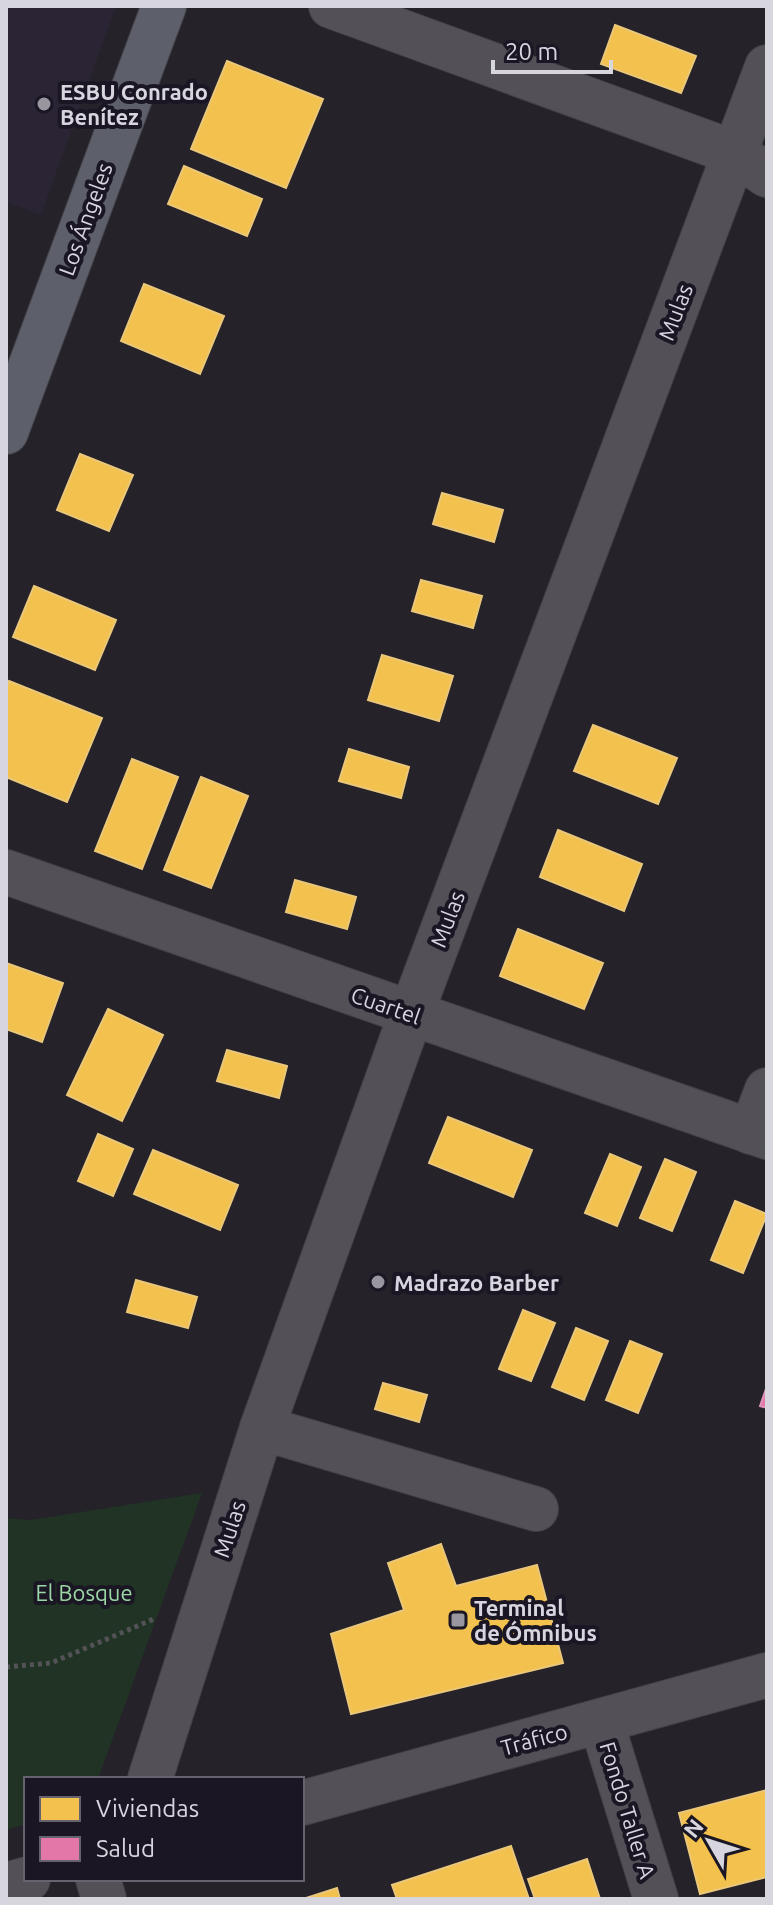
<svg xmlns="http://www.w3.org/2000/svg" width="773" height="1905" viewBox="0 0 773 1905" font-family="Ubuntu,sans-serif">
<rect width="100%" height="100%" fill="#25222a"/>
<polygon fill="#2a2435" points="6,6 116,6 41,215 6,202"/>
<polygon fill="#213325" points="202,1493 98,1779 26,1779 26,1824 6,1830 6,1518 31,1520"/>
<g fill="#f2c14e" stroke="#eac779" stroke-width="2">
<polygon points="615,25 696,56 681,93 601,64"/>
<polygon points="227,61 323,99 286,188 191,149"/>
<polygon points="184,166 262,199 247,236 168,204"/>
<polygon points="144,284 224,316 200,374 121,341"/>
<polygon points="80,454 133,475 109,531 57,510"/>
<polygon points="442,493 503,510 494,542 433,524"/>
<polygon points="421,580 482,596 473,628 412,611"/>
<polygon points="34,586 116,620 95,670 13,637"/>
<polygon points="382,655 453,676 439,721 368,700"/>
<polygon points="9,681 102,718 67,802 6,777 6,688"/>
<polygon points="593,725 677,758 658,804 574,771"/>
<polygon points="349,749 409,767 401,798 339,781"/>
<polygon points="132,759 178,777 142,869 95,851"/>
<polygon points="201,777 248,796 211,888 164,870"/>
<polygon points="558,830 642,864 624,911 540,877"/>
<polygon points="295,880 356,897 347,929 286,912"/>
<polygon points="518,929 603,963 584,1009 500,976"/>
<polygon points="6,963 63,983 42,1042 6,1029"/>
<polygon points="108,1009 163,1035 122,1121 67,1095"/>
<polygon points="227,1050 287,1066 279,1098 217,1081"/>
<polygon points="448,1117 532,1150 513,1197 429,1163"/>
<polygon points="98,1134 133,1149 113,1196 78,1181"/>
<polygon points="153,1150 238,1185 220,1230 134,1194"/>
<polygon points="610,1154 641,1167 617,1226 585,1213"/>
<polygon points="665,1159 696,1172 672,1231 640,1218"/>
<polygon points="735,1201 767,1214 743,1273 711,1260"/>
<polygon points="136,1280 197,1297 188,1328 127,1312"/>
<polygon points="523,1310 555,1323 531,1381 499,1369"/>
<polygon points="576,1328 608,1341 584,1400 552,1387"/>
<polygon points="630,1341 662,1354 638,1413 606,1400"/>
<polygon points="383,1383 427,1395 419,1422 375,1409"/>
<polygon points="441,1544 456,1586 537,1565 563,1663 351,1714 331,1634 404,1610 388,1563"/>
<polygon points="767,1790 767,1877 700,1894 679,1813"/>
<polygon points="511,1846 529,1899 397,1899 392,1885"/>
<polygon points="587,1859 600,1899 535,1899 528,1879"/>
<polygon points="337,1888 340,1899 303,1899"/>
</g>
<polygon fill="#e377a8" stroke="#df93b8" stroke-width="2" points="767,1386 767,1408 760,1406"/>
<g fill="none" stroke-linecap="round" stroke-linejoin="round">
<defs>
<g id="minor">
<polyline points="331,6 735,153 767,175"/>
<polyline points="6,872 767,1137"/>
<polyline points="751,1132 767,1090"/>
<polyline points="262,1428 536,1509"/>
<polyline points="601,1721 656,1899"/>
<polyline points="150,1779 262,1428 411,1014 767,67"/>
<polyline points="302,1803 767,1675"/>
<polyline points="98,1879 104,1899"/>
<polyline points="6,1885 28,1879"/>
</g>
<polyline id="major" points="6,432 164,6"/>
</defs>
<use href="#minor" stroke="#424047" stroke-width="46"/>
<use href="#major" stroke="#424047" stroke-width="46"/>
<polyline stroke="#535257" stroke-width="5" stroke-dasharray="4 4" stroke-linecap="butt" points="6,1667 51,1663 156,1618"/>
<use href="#minor" stroke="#535157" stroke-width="44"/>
<use href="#major" stroke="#5d606b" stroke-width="44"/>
</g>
<g fill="#99969f" stroke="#1a1623" stroke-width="3">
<circle cx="44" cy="104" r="8"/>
<circle cx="378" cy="1282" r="8"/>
<rect x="450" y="1612" width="16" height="16" rx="4"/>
</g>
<g text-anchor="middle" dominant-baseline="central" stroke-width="8" stroke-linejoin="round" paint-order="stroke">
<g font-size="22" font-weight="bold" fill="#d7d5de" stroke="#1a1623" text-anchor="start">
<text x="60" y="91">ESBU Conrado<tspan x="60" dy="25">Benítez</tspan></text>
<text x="394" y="1282">Madrazo Barber</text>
<text x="474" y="1607">Terminal<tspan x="474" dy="25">de Ómnibus</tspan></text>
</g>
<g font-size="22" fill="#d7d5de" stroke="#1a1623">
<text transform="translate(85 219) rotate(-70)">Los Ángeles</text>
<text transform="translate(675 312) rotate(-69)">Mulas</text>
<text transform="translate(447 919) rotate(-69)">Mulas</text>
<text transform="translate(386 1005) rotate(19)">Cuartel</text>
<text transform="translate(229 1529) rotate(-72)">Mulas</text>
<text transform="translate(534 1739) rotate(-15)">Tráfico</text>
<text transform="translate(628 1810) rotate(73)">Fondo Taller A</text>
</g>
<g font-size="22" fill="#9cd8a5" stroke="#1a1623">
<text x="84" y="1592">El Bosque</text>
</g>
</g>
<rect width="773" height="1905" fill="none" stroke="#d7d5de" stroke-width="16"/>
<rect x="24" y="1777" width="280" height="104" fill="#1a1623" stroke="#66626e" stroke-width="2"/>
<rect x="40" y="1797" width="40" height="24" fill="#f2c14e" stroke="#66626e" stroke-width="2"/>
<text x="96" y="1817" font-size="24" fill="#d7d5de">Viviendas</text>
<rect x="40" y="1837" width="40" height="24" fill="#e377a8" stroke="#66626e" stroke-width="2"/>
<text x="96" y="1857" font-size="24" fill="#d7d5de">Salud</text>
<g transform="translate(709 1841) rotate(309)" stroke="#1a1623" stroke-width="6" paint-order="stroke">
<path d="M0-6L14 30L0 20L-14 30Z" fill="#d7d5de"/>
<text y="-12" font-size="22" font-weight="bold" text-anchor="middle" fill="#d7d5de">N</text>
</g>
<path d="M493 60v12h118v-12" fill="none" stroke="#d7d5de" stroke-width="4"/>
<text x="505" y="60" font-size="24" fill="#d7d5de" stroke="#1a1623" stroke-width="6" paint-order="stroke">20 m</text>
</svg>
